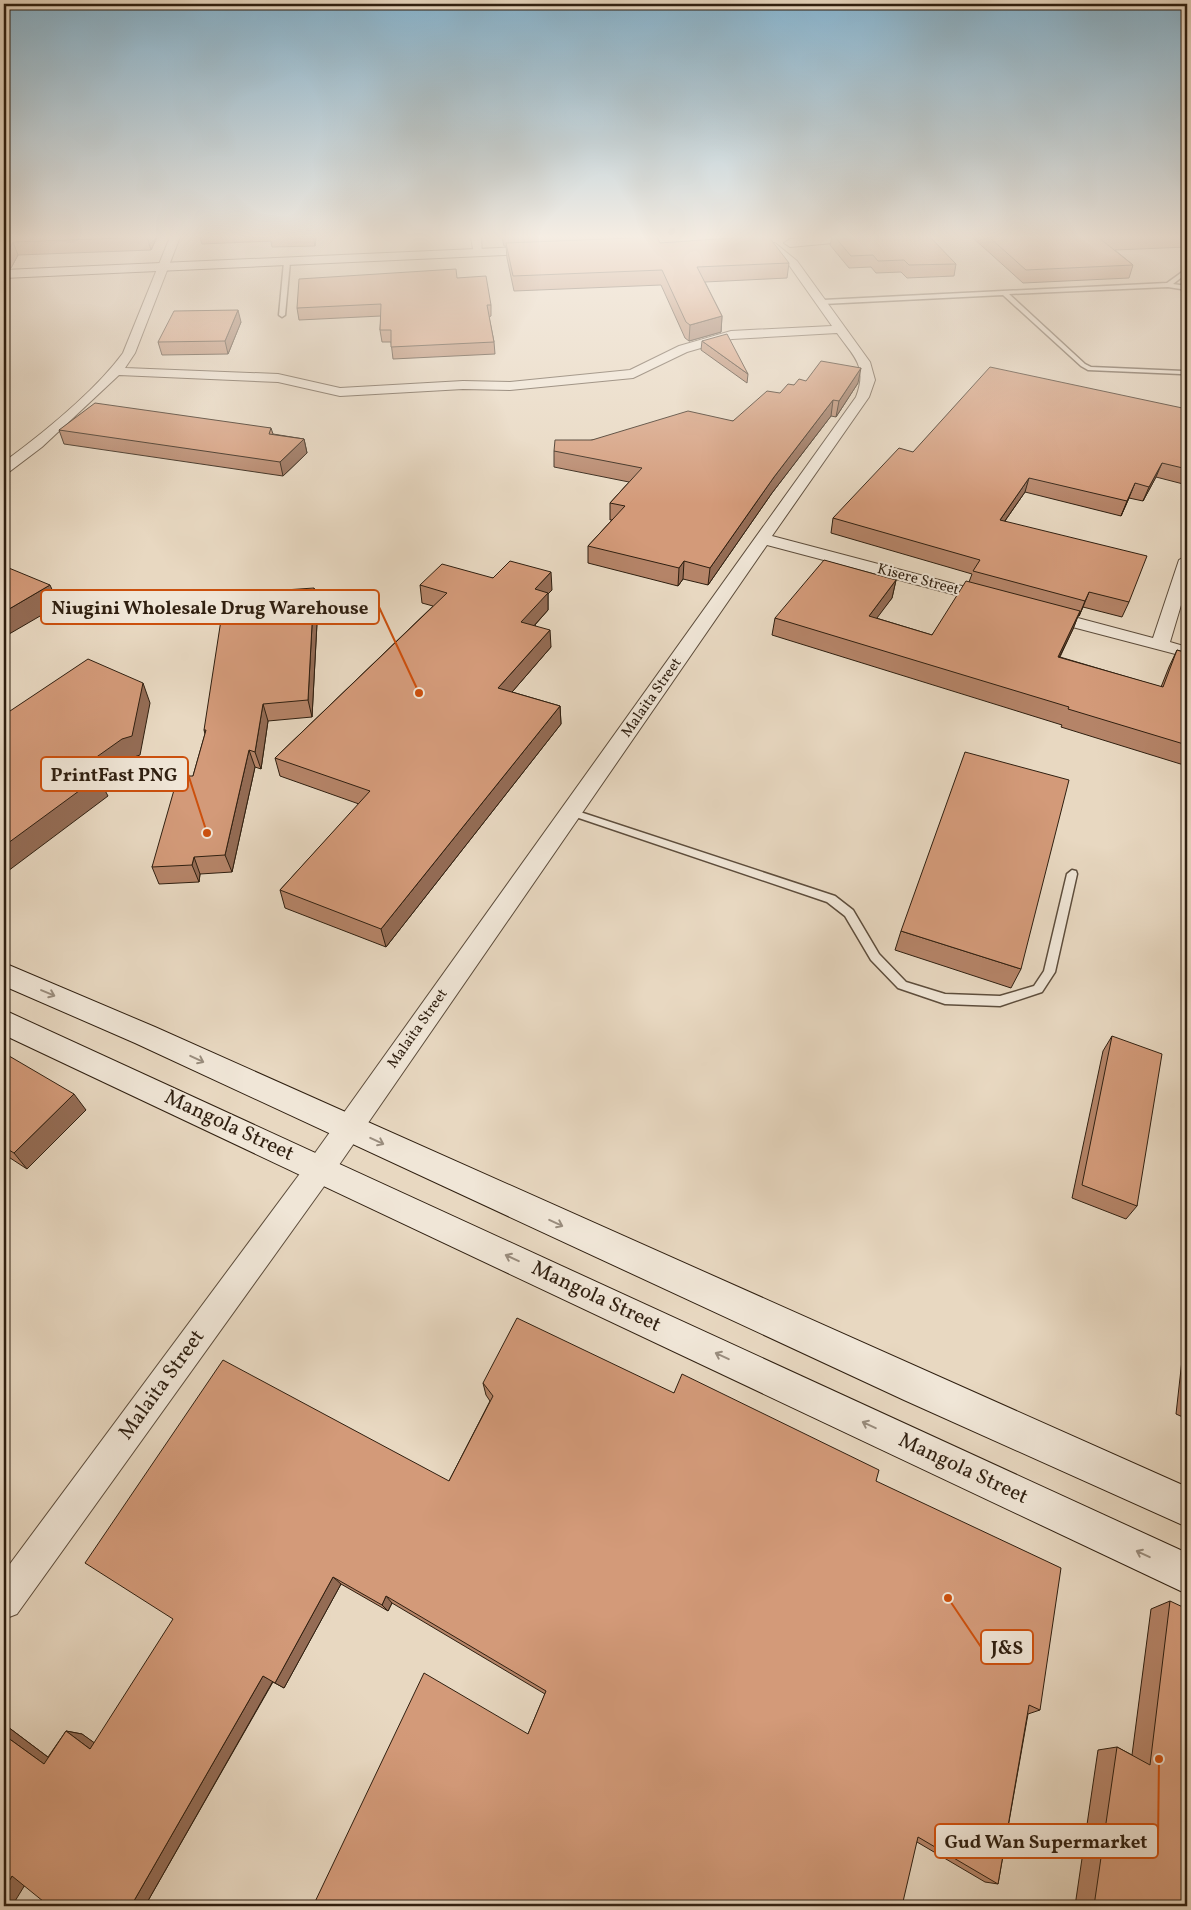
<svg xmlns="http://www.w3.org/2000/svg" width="1191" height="1910" viewBox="0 0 1191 1910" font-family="Vollkorn,serif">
<rect width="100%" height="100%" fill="#e8d8c1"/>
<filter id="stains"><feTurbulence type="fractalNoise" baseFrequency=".004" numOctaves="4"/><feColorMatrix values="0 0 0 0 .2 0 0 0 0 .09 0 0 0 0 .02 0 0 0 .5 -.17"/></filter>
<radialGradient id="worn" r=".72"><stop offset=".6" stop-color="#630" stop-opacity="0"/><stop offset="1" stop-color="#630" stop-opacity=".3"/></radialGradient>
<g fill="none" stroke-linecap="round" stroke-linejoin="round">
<defs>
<g id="service">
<polygon points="287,260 290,262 285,315 282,317 279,315 284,262"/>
<polygon points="1185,270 1187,270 1187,273 1173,284 1187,286 1187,290 1168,287 1009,294 1085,364 1091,367 1183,371 1184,372 1181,374 1088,370 1081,366 1003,295 823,304 820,302 823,300 1167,283"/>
<polygon points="571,809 835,896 853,910 879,954 906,982 945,994 1000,996 1034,986 1044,971 1067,874 1072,870 1076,871 1077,874 1055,972 1042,992 1000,1006 945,1004 898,988 871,960 845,916 827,902 567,814 566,812 567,810"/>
</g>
<g id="minor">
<path d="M170,237h10l-45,116 -10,15 153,6 62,14 123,-7 47,1 120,-12 49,-24 52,-15 101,-5 -43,-61 -23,-20 1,-2h8l22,18 73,101 5,18 -6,17 -97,139 224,59 3,4 -3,4 -6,1 -223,-59 -437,633 -313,436 -13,5v-47l306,-412 546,-763c12,-31 -2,-40 -19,-64l-105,6 -45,13 -54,26 -123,12 -47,-1 -123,7 -62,-14 -159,-7 -77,72 -33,25 -5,1v-11c38,-28 91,-71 119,-109z"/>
<polygon points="471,237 481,237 482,255 474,255"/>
<polygon points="1187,555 1187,585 1170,642 1187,647 1187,657 1038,618 1035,614 1038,610 1044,609 1153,638 1179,560"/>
</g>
<g id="secondary">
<polygon points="818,237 860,237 854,241 790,247 784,243 790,239"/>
<polygon points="544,246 550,250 548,253 4,278 4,270"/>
<polygon points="4,963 155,1027 1187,1487 1187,1527 904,1400 135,1043 4,986"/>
<polygon points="4,1010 1187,1553 1187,1594 4,1035"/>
</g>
</defs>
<use href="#service" stroke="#5d4d3c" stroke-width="3"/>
<use href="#minor" stroke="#5d4d3c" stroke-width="2"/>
<use href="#secondary" stroke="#2f1f10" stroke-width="2"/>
<use href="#service" fill="#f0e6d7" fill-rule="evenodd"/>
<use href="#minor" fill="#f0e6d7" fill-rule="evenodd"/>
<use href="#secondary" fill="#f0e6d7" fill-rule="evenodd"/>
</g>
<g fill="#b58468" stroke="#2f1f10">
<polygon points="4,237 157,237 151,250 18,255 11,268"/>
<polygon points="200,237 316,237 315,246 272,247 271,241 202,244"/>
<polygon points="502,237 657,237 660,243 789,263 787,278 705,282 722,316 721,332 689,341 685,338 661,285 514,291 507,258 506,246 504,246"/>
<polygon points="832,237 835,237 956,264 954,276 907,278 901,272 876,273 871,267 849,268 830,245"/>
<polygon points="972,237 1187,237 1187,247 1115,250 1133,265 1129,278 1023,283"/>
<polygon points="457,278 491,305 491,316 489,317 494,342 495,354 393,359 391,342 382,342 380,330 381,316 299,320 297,308"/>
<polygon points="241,322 228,354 162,355 158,342"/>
<polygon points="702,341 748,374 747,383 701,350"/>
<polygon points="858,383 836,417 831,416 772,493 708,585 683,579 678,586 588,563 588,546 612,520 610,520 610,503 629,482 554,467 554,451 592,440 733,421 794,385"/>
<polygon points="1187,409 1187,485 1156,477 1143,501 1129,498 1121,516 1025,492 1005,521 1129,602 1122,617 1083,607 1079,616 1078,616 1073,629 1060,657 1161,687 1169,667 1177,650 1187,653 1187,766 1061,727 1062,725 772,635 775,618 896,580 892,598 876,618 932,635 969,582 972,574 831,533 833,518 913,452"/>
<polygon points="271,428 273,434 304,439 307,453 283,476 64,444 59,430"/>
<polygon points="493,578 552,590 548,594 548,610 535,625 551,647 512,692 560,706 561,724 386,947 285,908 280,890 359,804 280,776 275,758 433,606 422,603 420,585"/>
<polygon points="318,604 312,717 268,721 261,769 255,767 232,872 200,874 199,882 159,884 152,867 193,776 205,734 204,730"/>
<polygon points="901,931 1021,969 1011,988 895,950"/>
<polygon points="1112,1036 1137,1206 1126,1219 1072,1198 1103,1051"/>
<polygon points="4,1053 86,1110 27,1169 4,1154"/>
<polygon points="1187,1315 1187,1419 1176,1414"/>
<polygon points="483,1383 674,1393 876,1481 1040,1710 1028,1714 998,1884 985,1882 917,1842 528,1734 545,1694 392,1603 388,1611 341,1584 284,1688 273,1682 145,1906 24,1886 4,1906 4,1724 48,1757 66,1731 82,1734 94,1743 449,1481 490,1401 486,1395"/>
<polygon points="1170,1601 1187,1906 1075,1906 1098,1750 1117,1747 1132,1755 1151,1609"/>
</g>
<g fill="#946c55" stroke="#2f1f10">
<polygon points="147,237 157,237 151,250"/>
<polygon points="313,237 316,237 315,246"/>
<polygon points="13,242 18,255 11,268 4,269 4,255"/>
<polygon points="238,310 241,322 228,354 225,341"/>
<polygon points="722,316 721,332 689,341 690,325"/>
<polygon points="861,368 858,383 836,417 839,401"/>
<polygon points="833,400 831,416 772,493 708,585 710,568 774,477"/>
<polygon points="304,439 307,453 283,476 280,462"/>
<polygon points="1162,463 1156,477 1143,501 1149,487"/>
<polygon points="1029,478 1025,492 995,535 1000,520"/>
<polygon points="1135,483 1129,498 1121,516 1127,501"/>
<polygon points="684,561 683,579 678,586 679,568"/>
<polygon points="551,572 552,590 548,594 548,610 522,639 521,622 535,589"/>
<polygon points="896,580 892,598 865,634 869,616"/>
<polygon points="50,585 59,605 4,637 4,612"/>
<polygon points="314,588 318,604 312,717 308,700"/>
<polygon points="1089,592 1083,607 1079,616 1085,601"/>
<polygon points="1080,611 1073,629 1051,674 1058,657"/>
<polygon points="550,630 551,647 500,706 498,688"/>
<polygon points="143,683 150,703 140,755 131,758 100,781 108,796 4,874 4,846 81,768"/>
<polygon points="263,704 268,721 261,769 255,752"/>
<polygon points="560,706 561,724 386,947 381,929"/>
<polygon points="249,750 255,767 232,872 225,855"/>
<polygon points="194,857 200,874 199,882 192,865"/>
<polygon points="74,1094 86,1110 27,1169 14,1153"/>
<polygon points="333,1577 341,1584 284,1688 275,1683"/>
<polygon points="386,1596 392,1603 388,1611 382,1605"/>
<polygon points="263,1676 273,1681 145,1906 131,1906"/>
<polygon points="4,1724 61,1767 44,1764 4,1735"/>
<polygon points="66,1731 82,1734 106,1751 90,1749"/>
<polygon points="31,1875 12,1906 4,1906 4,1890 12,1876"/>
</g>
<g fill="#d39a79" stroke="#2f1f10">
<polygon points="4,237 148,237 13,242 6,255 4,255"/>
<polygon points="657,237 660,243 745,237 769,237 789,263 697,267 722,316 690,325 686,322 662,270 513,276 506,243"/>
<polygon points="835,237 930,237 956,264 909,265 904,260 878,261 873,255 851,256"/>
<polygon points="989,237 1130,237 1099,238 1133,265 1026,270"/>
<polygon points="456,269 457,278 486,276 491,305 487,305 494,342 391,347 391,330 380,330 381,304 297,308 299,279"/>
<polygon points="238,310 225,341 158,342 174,311"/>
<polygon points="727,334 748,374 702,341"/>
<polygon points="821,361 861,368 839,401 833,400 774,477 710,568 684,561 679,568 588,546 625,506 610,503 642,468 554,451 555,440 592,440 688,411 733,421 767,391 780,393 788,384 794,385 799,379 806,381"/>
<polygon points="990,367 1187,409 1187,469 1162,463 1149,487 1135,483 1127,501 1029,478 1000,520 1147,556 1129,602 1089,592 1085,601 973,571 980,560 833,518 899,448 913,452"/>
<polygon points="95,403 271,428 269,434 304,439 280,462 59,430"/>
<polygon points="824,560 896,580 869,616 932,635 966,581 1080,611 1058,657 1163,687 1177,650 1187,653 1187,745 1068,709 1069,707 775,618"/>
<polygon points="510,561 551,572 535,589 548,593 521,622 550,630 498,688 560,706 381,929 280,890 370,791 275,758 447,593 420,585 442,564 493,578"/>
<polygon points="4,566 50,585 4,612"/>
<polygon points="314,588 308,700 263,704 255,752 249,750 225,855 194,857 192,865 152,867 178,776 193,776 206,730 204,730 225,594"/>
<polygon points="88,659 143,683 132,736 122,739 81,768 98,777 4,846 4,715"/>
<polygon points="965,752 1069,780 1021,969 901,931"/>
<polygon points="1112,1036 1162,1054 1137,1206 1082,1185"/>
<polygon points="4,1053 74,1094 14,1153 4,1147"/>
<polygon points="517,1318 674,1393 682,1374 879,1470 876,1481 1061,1568 1040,1710 1029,1705 998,1884 918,1837 902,1906 313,1906 424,1673 528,1734 546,1691 386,1596 382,1605 333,1577 275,1683 263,1676 131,1906 49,1906 12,1876 4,1890 4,1735 44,1764 66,1731 90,1749 173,1619 85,1563 223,1360 449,1481 493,1396 483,1383"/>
<polygon points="1170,1601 1187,1609 1187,1906 1094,1906 1117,1747 1150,1765"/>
</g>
<defs><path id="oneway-shaft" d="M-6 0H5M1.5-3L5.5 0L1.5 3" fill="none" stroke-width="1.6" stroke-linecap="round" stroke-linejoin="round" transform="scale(1.25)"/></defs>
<g stroke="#998c7d">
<use href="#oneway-shaft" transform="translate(48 993) rotate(23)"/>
<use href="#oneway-shaft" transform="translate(197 1059) rotate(25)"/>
<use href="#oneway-shaft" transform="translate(377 1141) rotate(25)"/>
<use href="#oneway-shaft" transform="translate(556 1223) rotate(25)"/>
<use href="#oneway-shaft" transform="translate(512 1258) rotate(-155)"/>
<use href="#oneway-shaft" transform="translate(722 1356) rotate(-155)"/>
<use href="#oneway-shaft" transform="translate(869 1425) rotate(-155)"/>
<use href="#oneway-shaft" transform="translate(1143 1554) rotate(-155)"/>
</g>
<linearGradient id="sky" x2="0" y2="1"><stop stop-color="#87b6d2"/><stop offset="0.47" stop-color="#f5ede3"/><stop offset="1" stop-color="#f5ede3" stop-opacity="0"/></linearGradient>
<rect width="1191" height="504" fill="url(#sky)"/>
<g text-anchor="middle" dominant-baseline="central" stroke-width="4" stroke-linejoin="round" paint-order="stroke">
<g font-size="15" fill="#2f1f10" stroke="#f0e6d7">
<text transform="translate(918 580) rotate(15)">Kisere Street</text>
<text transform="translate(652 698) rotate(-55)">Malaita Street</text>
<text transform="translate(418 1029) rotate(-55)">Malaita Street</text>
</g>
<g font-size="21" fill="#2f1f10" stroke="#f0e6d7">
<text transform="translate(229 1126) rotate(25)">Mangola Street</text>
<text transform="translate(596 1297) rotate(25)">Mangola Street</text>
<text transform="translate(162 1385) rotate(-54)">Malaita Street</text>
<text transform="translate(963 1469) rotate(25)">Mangola Street</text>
</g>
</g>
<path fill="none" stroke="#cc500d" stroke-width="2" d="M419 693L379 607M207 833L188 774M948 1598L981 1647M1159 1759L1158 1841"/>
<g fill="#cc500d" stroke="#f0e6d7" stroke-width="2">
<circle cx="419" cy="693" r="5"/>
<circle cx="207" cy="833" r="5"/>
<circle cx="948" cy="1598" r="5"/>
<circle cx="1159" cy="1759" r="5"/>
</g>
<g fill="#f0e6d7" stroke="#cc500d" stroke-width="2">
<rect x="41" y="590" width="338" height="34" rx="5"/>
<rect x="41" y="757" width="147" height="34" rx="5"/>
<rect x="981" y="1630" width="52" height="34" rx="5"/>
<rect x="935" y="1824" width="223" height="34" rx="5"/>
</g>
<g font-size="19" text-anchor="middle" font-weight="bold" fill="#2f1f10">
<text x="210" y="614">Niugini Wholesale Drug Warehouse</text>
<text x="114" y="781">PrintFast PNG</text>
<text x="1007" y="1654">J&amp;S</text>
<text x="1046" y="1848">Gud Wan Supermarket</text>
</g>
<rect width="1191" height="1910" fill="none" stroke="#e8d8c1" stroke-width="20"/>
<rect x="5" y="5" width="1181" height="1900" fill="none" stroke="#2f1f10" stroke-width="2.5"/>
<rect x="10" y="10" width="1171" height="1890" fill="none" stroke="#2f1f10"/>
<rect width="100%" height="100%" filter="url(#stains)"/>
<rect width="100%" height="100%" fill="url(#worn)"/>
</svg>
